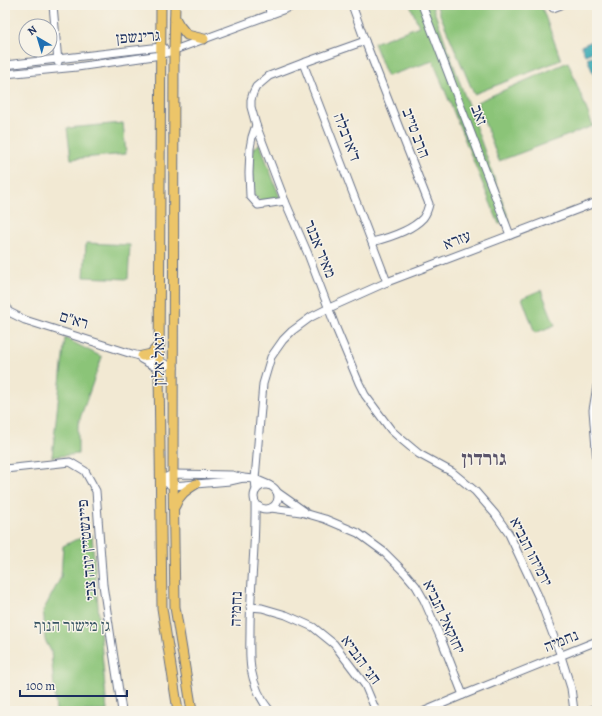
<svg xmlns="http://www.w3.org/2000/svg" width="602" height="716" viewBox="0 0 602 716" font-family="Alegreya,'Frank Ruhl Libre',serif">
<rect width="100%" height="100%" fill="#f7f3e8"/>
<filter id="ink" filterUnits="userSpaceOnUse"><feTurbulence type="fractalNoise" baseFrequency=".025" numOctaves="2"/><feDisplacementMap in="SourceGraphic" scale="8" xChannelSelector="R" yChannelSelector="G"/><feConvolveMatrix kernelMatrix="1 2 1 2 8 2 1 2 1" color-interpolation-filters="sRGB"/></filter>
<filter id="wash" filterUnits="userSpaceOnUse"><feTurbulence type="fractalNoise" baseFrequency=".012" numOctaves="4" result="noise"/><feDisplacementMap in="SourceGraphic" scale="16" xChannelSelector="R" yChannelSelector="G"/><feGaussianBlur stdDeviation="0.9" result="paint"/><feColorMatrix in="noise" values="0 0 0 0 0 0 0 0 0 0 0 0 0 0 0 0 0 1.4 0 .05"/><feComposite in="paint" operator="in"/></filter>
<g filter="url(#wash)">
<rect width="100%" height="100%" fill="#f2e9d3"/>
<g fill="#8bc478" stroke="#537a6b">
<polygon points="410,5 432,5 510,222 499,224 433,61 387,76 374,43 419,26"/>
<polygon points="436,5 541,5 561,60 474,94"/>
<polygon points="568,62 593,126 499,161 477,102"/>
<polygon points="123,123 126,154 71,159 67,128"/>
<polygon points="260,144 280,198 261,201 254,196 252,172 253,148"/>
<polygon points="86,243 130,245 128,279 84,277"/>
<polygon points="541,290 555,325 535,333 522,298"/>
<polygon points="65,338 102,357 78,424 78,454 52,457"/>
<polygon points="92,535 107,711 56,711 51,651 45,640 44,627 44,618 43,611 61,577 63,546 75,540"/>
</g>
<g fill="#3bacb6" stroke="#2b6e8a">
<polygon points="597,39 597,50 585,55 581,46"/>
<polygon points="597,54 597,83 587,58"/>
</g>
</g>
<g filter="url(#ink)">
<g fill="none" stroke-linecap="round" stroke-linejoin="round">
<defs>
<g id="minor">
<polyline points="53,5 58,62"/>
<polyline points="269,5 270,15"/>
<path d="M352,5l13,36 64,163c-1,5 -3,10 -6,14 -11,12 -35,20 -51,24"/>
<polyline points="422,5 510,235"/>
<polyline points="551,5 553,8 561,5"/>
<polyline points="365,41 303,63 387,282"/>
<polyline points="303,63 269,76 256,87 253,93 251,100 251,107 256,125 285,201 308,254 336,328 359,383 365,395 391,430 401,439 419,454 452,472 475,491 495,514 509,534 539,598 561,656 571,688 574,711"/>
<polyline points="5,65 161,47 164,48"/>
<polyline points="5,74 77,67 161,55 296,5"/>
<polyline points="256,125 252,137 250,148 249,173 250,196 258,205 285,201"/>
<path d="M5,304c3,4 3,8 0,12"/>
<polyline points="7,311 25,320 132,354 159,361 174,368"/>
<polyline points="141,359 159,369 162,369"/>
<polyline points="597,386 593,410 597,462"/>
<polyline points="5,469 70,462 85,471 96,491 103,585 122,711"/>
<polyline points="160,480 173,486 230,481 243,478 255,479 269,485"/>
<polyline points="160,480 173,474 232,475 243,478"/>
<circle cx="266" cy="497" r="12"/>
<polyline points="256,490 255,479 263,384 271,357 283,340 292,331 311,317 329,308 387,282 597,202"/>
<polyline points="277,492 304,511"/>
<path d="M255,503c1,42 -5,84 -5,127 0,13 -1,26 1,39 3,16 9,30 19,42"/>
<polyline points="271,508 301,512 325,519 358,533 384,552 405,573 416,586 424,600 442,641 463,695"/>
<polyline points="250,607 262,608 286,615 313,627 334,644 365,685 376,711"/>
<polyline points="425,711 463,695 597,641"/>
<polyline points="589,711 597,708"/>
</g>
<g id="major">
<polyline points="161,5 159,369 162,608 178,711"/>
<polyline points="175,5 174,50 173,474 175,607 192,711"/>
<polyline points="175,18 179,25 187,35 204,39"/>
<polyline points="142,356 151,354 160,344"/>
<path d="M175,506c4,-11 11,-16 21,-22"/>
</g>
</defs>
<use href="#minor" stroke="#667087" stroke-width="9"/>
<use href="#major" stroke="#667087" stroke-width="11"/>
<use href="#minor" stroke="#fff" stroke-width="7"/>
<use href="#major" stroke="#ecc569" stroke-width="9"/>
</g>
</g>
<g text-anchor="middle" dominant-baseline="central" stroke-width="3" stroke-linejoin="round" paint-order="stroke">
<g font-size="16" fill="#1b2f5e" stroke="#f7f3e8">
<text transform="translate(138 37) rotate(-4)">גרינשפן</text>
<text transform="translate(479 115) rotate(69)">זאב</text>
<text transform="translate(416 133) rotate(69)">הרב טייב</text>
<text transform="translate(347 137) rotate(69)">ד'ארבלה</text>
<text transform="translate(457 240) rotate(-21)">עזרא</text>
<text transform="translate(320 249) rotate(68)">מאיר אבנר</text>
<text transform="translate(74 320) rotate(17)">רא"ם</text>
<text transform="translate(159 359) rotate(-90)">יגאל אלון</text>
<text transform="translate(87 550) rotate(-95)">פיינשטיין יונה צבי</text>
<text transform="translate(531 552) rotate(63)">ירמיהו הנביא</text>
<text transform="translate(236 609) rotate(-88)">נחמיה</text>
<text transform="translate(444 617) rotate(65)">יחזקאל הנביא</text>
<text transform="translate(561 641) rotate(-22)">נחמיה</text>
<text transform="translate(361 660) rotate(54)">חגי הנביא</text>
</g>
<g font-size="16" fill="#375464" stroke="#f7f3e8">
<text x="72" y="626">גן מישור הנוף</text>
</g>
<g font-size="20" font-weight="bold" fill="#5a546a" stroke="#f7f3e8">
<text x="484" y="458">גורדון</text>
</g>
</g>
<rect width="602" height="716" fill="none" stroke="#f7f3e8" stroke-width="20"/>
<g transform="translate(38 38) rotate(322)"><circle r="19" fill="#f7f3e8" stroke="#9fa5b1"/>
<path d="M0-3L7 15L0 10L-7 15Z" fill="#1f6fb2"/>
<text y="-6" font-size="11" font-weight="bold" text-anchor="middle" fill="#1b2f5e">N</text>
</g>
<path d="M20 690v6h107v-6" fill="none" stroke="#1b2f5e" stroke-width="2"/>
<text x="26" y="690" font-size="12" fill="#1b2f5e" stroke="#f7f3e8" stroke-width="3" paint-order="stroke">100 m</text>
</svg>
